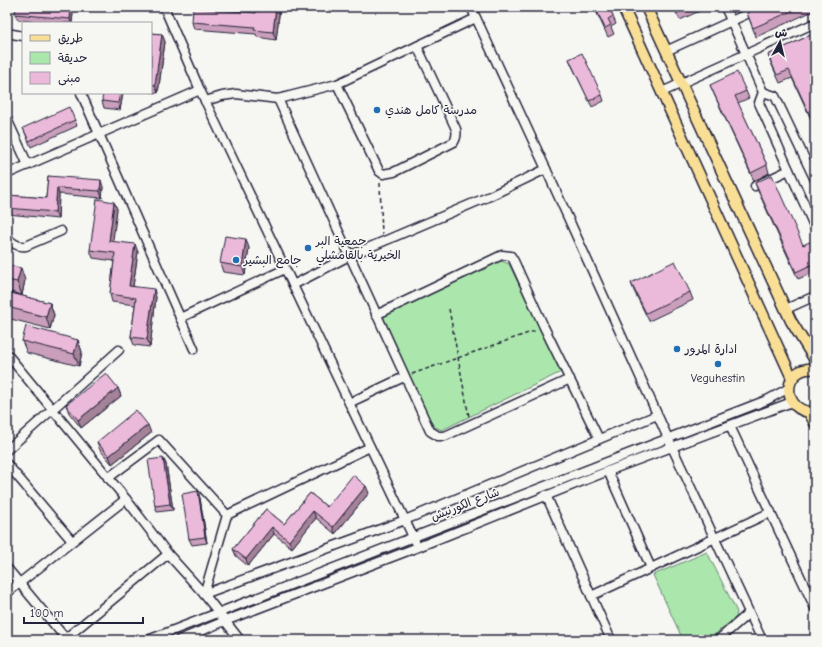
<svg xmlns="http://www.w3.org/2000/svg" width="822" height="647" viewBox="0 0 822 647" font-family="'Comic Neue','Playpen Sans Arabic',sans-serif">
<rect width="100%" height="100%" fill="#f6f6f2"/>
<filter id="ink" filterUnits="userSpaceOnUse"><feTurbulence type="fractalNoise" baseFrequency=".025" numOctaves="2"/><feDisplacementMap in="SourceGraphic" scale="8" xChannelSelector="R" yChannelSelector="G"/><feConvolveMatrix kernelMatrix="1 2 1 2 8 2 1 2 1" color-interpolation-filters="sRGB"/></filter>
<g filter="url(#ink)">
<g fill="#abe7ac" stroke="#668474">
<polygon points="499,260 509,264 561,372 442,430 432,426 382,314"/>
<polygon points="707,552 737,612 736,617 708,640 683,640 653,575"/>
</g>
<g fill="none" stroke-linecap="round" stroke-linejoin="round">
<defs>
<g id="minor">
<polyline points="164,7 200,90 415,541"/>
<polyline points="471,7 546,169 672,447 762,640"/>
<polyline points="725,7 763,92 759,103 815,228"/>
<polyline points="7,33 23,36"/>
<polyline points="666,51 762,7"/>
<path d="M337,84l42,87 4,3 11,-2 60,-30c3,-5 3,-8 2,-13l-39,-83"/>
<polyline points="662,92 815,23"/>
<polyline points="763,92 775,96 815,180"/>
<polyline points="81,93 194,349"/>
<polyline points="278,99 430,431 438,436 445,436 570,379"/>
<polyline points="205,101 222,96 236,94 278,99 337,84 476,18"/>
<polyline points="7,119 28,165"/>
<polyline points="7,174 200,90"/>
<polyline points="755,186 789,170"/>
<path d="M7,237c5,6 10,10 19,9l35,-15"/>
<polyline points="293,285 349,256 490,196 546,169"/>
<polyline points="786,309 815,296"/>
<polyline points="376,315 502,255 511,256 514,261 544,327 599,439"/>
<polyline points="180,318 285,269"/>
<polyline points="7,354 126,499 168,554 204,594 240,640"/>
<polyline points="349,403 404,377"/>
<polyline points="730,426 815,608"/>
<polyline points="7,450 119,350"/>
<polyline points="7,464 72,541"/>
<polyline points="608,471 651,568"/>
<polyline points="108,478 159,440 227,515 204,594"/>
<polyline points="546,495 611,640"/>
<polyline points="227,515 370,447"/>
<polyline points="7,568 67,640"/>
<polyline points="7,593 126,499"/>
<polyline points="204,594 405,520 657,415"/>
<polyline points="591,596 771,512"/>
<polyline points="66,638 168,554"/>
<polyline points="148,640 767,400 789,388"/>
<polyline points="179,640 225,621 418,547 608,471 792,402"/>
<polyline points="718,640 749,613"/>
</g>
<g id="major">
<polyline points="623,7 792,378"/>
<polyline points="646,7 791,321 815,360"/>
<path d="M815,369c-34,-4 -35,45 0,43"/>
<polyline points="809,412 815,423"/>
</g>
</defs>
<use href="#minor" stroke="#22223b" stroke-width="11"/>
<use href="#major" stroke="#22223b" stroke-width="13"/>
<g stroke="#22223b" stroke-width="1.5" stroke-dasharray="4 3" stroke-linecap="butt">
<polyline points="380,183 382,235"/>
<polyline points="449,309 469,417"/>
<polyline points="412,374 537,330"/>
</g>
<use href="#minor" stroke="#f6f6f2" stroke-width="8"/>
<use href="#major" stroke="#f9df96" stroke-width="10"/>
</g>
<g fill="#ca9fbb" stroke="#22223b">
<polygon points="257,7 280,7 276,40 257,37 256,34 194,29 192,22 256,13"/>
<polygon points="499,7 512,7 501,12"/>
<polygon points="594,7 609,7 616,24 611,27 614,34 608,37"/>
<polygon points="673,7 706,7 706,8 680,20"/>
<polygon points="761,7 812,7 813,11 756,37 747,13"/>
<polygon points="73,13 72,23 49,23 18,20 15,14"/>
<polygon points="151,33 162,34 165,42 158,93 151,92"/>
<polygon points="815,33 815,128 792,78 780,83 771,63 768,55"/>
<polygon points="569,59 602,95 604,101 592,107 572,66"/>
<polygon points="710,85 746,91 749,98 738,103 767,165 769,173 754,181 713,92"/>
<polygon points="123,93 120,110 104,108 102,101"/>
<polygon points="75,120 77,126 31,147 23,128"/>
<polygon points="48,176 103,187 102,198 59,194 58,219 7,214 7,195 46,198"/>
<polygon points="755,183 803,245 815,244 815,272 798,279 758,191"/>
<polygon points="114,202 117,209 112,241 138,252 133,286 156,297 150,347 134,345 131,337 135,305 112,302 110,294 114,261 93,258 90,250"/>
<polygon points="249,248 245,275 223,272 220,263"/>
<polygon points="7,265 25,280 22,295 7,291"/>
<polygon points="631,283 690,292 693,300 649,321 634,291"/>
<polygon points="7,292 50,303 54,315 50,329 7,318"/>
<polygon points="78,340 82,352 79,366 27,353 22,341"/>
<polygon points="118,388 121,396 81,428 69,413 66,405"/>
<polygon points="151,433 112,464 100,450 97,442"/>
<polygon points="163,458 166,464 173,510 157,512 155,506"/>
<polygon points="310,493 327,507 369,493 335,534 316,518 292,548 274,534 248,566 236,556 233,549 266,509 284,524"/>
<polygon points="200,498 207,543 192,545 189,539"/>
</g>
<g fill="#a48298" stroke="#22223b">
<polygon points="71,7 73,13 72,23 71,23 70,19"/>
<polygon points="276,7 280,7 276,40 273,32"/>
<polygon points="162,34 165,42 158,93 155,85"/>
<polygon points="120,93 123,93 120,110 118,103"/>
<polygon points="101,180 103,187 102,198 100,191"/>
<polygon points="57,188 59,194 58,219 55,212"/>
<polygon points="114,202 117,209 112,248 109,241"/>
<polygon points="246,239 249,248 245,275 242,267"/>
<polygon points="135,244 138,252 132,293 129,286"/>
<polygon points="21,268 25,280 22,295 17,282"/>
<polygon points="154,289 156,297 150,347 147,339"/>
<polygon points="50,303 54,315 50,329 46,317"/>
<polygon points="78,340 82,352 79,366 74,354"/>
<polygon points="118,388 121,396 81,428 78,420"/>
<polygon points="148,425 151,433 112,464 109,456"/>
<polygon points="163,458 166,464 173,510 170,504"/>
<polygon points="366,486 369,493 335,534 333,527"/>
<polygon points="198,491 200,498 207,543 205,537"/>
<polygon points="313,511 316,518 292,548 289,541"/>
<polygon points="272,527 274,534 248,566 246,559"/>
</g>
<g fill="#ebb9d9" stroke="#22223b">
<polygon points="16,7 71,7 70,19 15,14"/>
<polygon points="257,7 276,7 273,32 254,30 255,27 192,22 193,8 256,13"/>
<polygon points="595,7 609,7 613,16 608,19 611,25 605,28"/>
<polygon points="674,7 689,7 677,13"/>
<polygon points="761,7 801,7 753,28 747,13"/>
<polygon points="151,33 162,34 155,85 151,85"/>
<polygon points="815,33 815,126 789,70 777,75 768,55"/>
<polygon points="582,53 602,95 589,101 569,59"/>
<polygon points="737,72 746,91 735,96 767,165 751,173 710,85"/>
<polygon points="103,93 120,93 118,103 102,101"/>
<polygon points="69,107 75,120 29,141 23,128"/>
<polygon points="772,175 803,245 814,240 815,244 815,263 796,272 755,183"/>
<polygon points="48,176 101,180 100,191 57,188 55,212 7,208 7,195 46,198"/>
<polygon points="97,199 114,202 109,241 135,244 129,286 154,289 147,339 131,337 136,298 110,294 115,253 90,250"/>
<polygon points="225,236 246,239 242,267 220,263"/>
<polygon points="675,261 690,292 646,313 631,283"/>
<polygon points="7,265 21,268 17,282 7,280"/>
<polygon points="7,292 50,303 46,317 7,307"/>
<polygon points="815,307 815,312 813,308"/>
<polygon points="26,326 78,340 74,354 22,341"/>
<polygon points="106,373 118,388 78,420 66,405"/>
<polygon points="136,410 148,425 109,456 97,442"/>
<polygon points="163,458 170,504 155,506 148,460"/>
<polygon points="353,475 366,486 333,527 313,511 289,541 272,527 246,559 233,549 266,509 284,524 310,493 327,507"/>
<polygon points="198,491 205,537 189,539 182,494"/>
</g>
</g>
<g fill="#1f6fb2" stroke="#f6f6f2" stroke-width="1.5">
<circle cx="377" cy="110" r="4"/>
<circle cx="308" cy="248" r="4"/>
<circle cx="236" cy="260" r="4"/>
<circle cx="677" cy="349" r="4"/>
<circle cx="718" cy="364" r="4"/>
</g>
<g text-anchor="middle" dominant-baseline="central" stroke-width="3.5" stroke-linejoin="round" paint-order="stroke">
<g font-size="12" fill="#22223b" stroke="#f6f6f2" text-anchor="start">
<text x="385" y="110">مدرسة كامل هندي</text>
<text x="316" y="241">جمعية البر<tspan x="316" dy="14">الخيرية بالقامشلي</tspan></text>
<text x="244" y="260">جامع البشير</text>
<text x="685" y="349">ادارة المرور</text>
<text x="718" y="378" text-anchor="middle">Veguhestin</text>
</g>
<g font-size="12" fill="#22223b" stroke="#f6f6f2">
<text transform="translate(465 504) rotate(-21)">شارع الكورنيش</text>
</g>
</g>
<rect width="822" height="647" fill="none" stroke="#f6f6f2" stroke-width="24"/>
<rect x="12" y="12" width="798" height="623" fill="none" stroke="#22223b" stroke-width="1.5" filter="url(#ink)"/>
<rect x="22" y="22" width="130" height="72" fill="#f6f6f2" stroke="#a1a1a9"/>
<rect x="30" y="35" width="20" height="6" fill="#f9df96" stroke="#a1a1a9"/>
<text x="58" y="42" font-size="12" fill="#22223b">طريق</text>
<rect x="30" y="52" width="20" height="12" fill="#abe7ac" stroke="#a1a1a9"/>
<text x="58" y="62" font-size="12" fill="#22223b">حديقة</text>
<rect x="30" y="72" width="20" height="12" fill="#ebb9d9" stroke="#a1a1a9"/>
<text x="58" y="82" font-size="12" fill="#22223b">مبنى</text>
<g transform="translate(780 42) rotate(8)" stroke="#f6f6f2" stroke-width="3" paint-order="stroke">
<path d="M0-3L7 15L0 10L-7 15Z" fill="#22223b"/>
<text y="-6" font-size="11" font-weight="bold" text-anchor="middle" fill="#22223b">ش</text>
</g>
<path d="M24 617v6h119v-6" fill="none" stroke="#22223b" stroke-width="2"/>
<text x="30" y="617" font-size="12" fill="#22223b" stroke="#f6f6f2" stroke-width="3" paint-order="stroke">100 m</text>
</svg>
